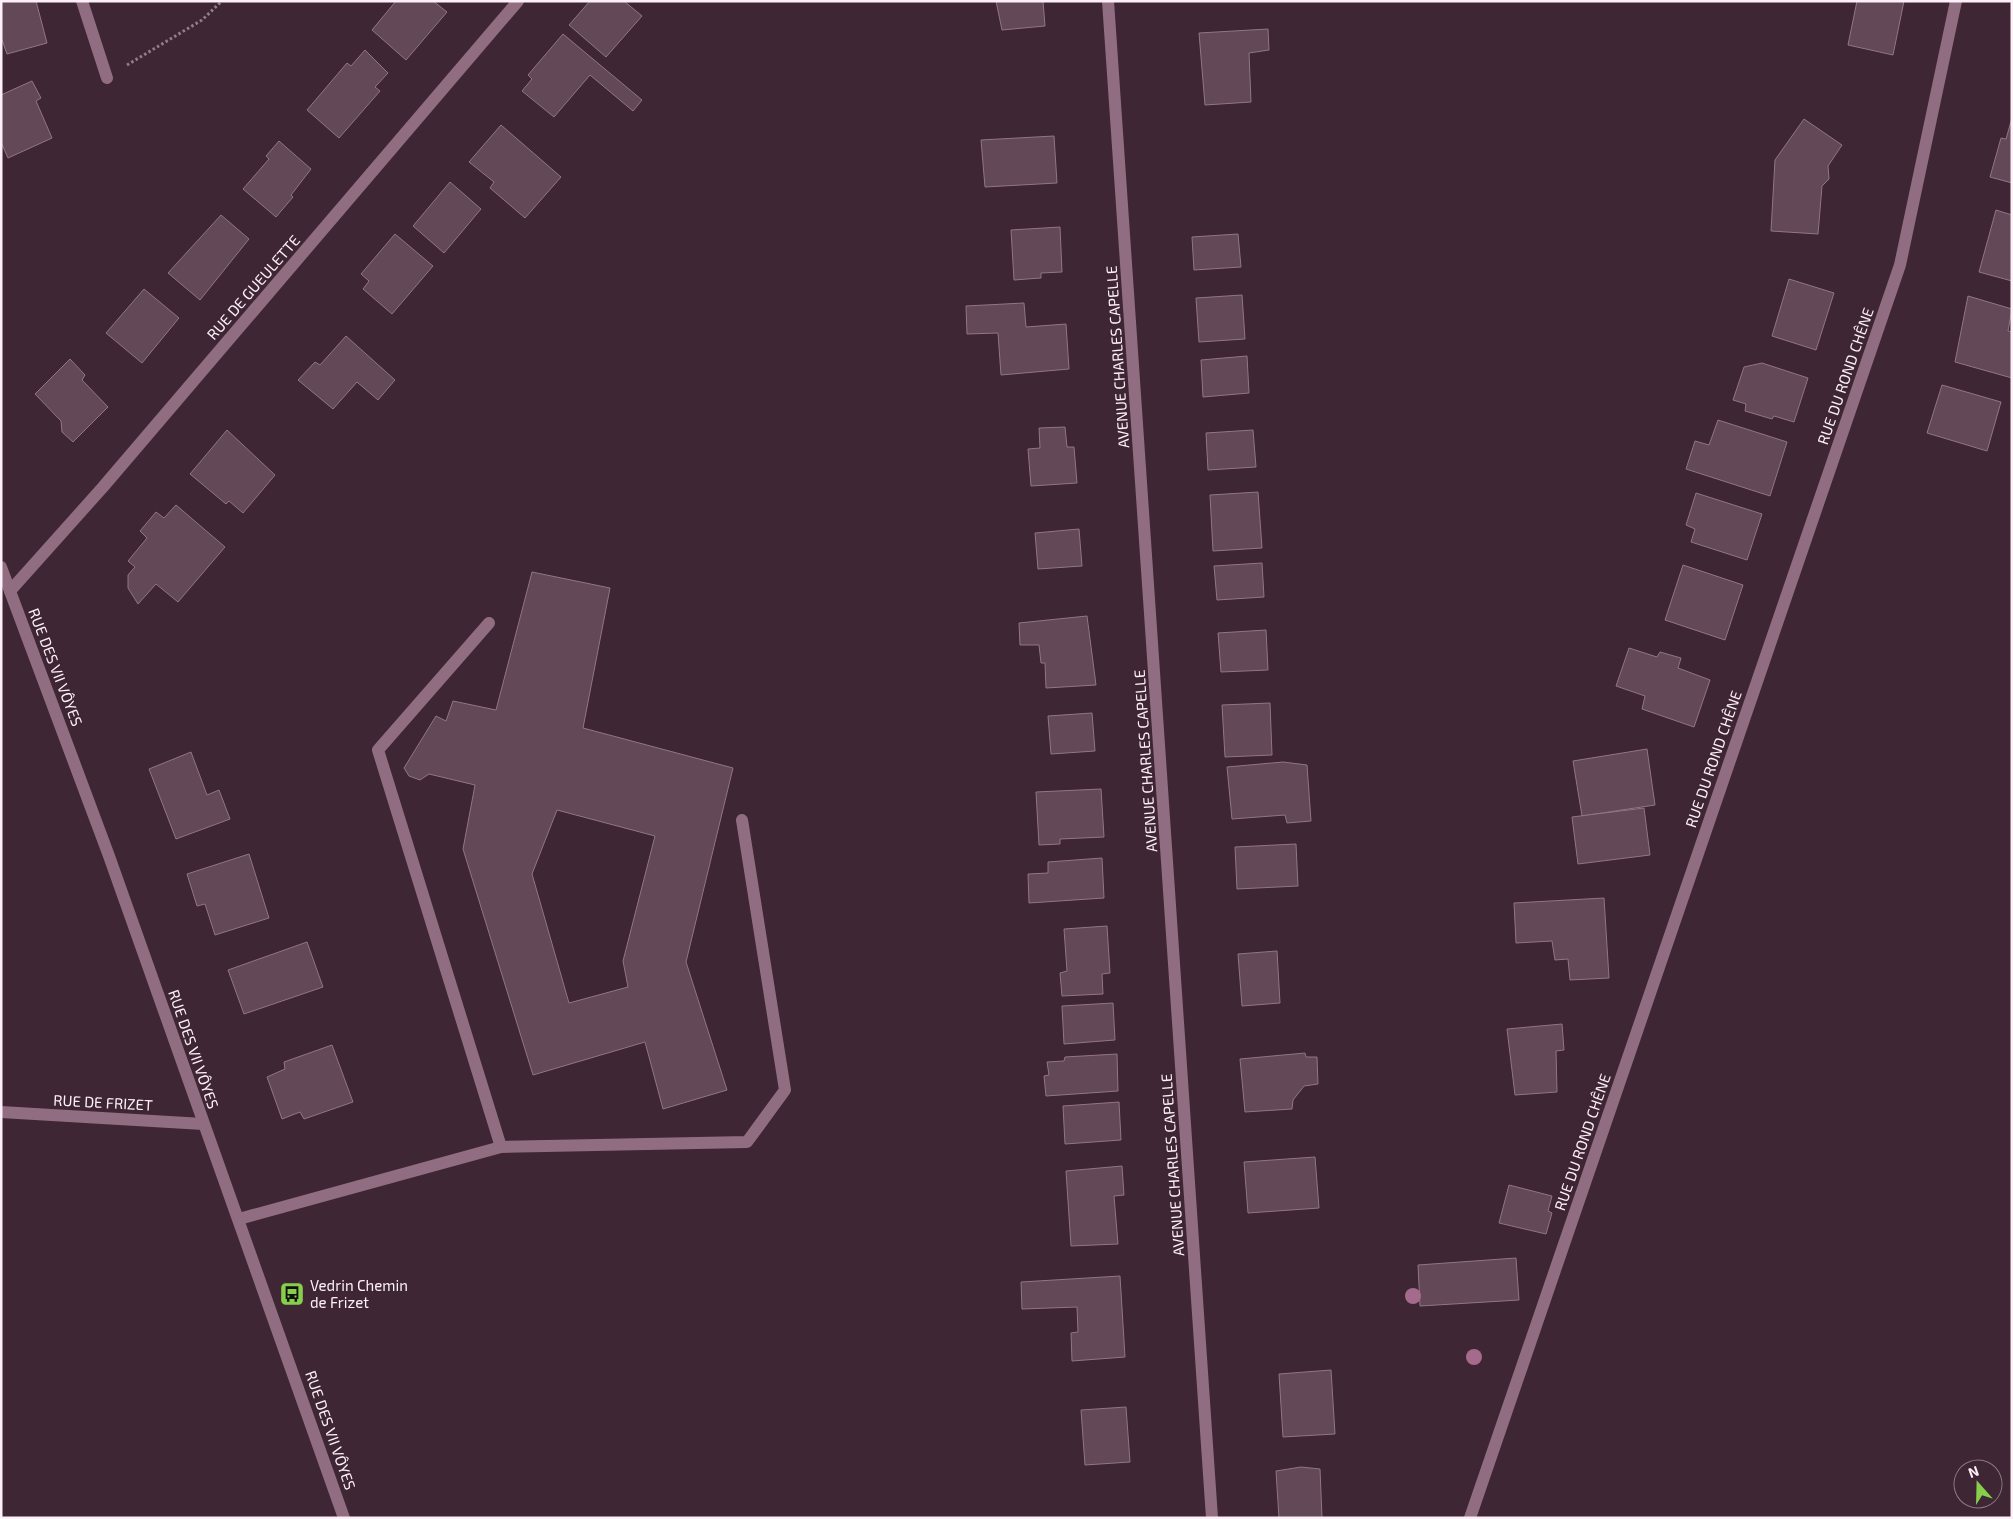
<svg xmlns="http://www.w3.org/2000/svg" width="2013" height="1519" viewBox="0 0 2013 1519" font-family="'Exo 2',sans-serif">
<rect width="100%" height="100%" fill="#3e2634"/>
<g fill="#634858" stroke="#937586" fill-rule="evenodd">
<polygon points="1,1 36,1 47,43 7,54 1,37"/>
<polygon points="396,1 433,1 447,12 406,60 372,30"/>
<polygon points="590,1 624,1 642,16 606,57 569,25"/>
<polygon points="996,1 1043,1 1045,26 1002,30"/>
<polygon points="1857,1 1904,1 1893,55 1848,45"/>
<polygon points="1268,29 1269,50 1249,53 1251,102 1205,105 1199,33"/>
<polygon points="563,34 642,100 633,111 590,75 554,117 522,91 532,79 528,75"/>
<polygon points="365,50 388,73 375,87 380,91 339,138 307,110 347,63 351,66"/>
<polygon points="32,81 41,98 36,101 52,138 8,158 1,142 1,95"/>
<polygon points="2012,118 2012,183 1990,177 2001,138 2006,139"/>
<polygon points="1804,119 1842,145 1828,166 1829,179 1822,186 1818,234 1771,231 1775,160"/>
<polygon points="501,125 561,177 525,218 490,188 494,182 469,162"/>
<polygon points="1054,136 1057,183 985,187 981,140"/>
<polygon points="279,141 311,169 291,195 293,197 276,217 243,189 269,159 266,156"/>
<polygon points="450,182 481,209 444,253 413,226"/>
<polygon points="1996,210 2012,215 2012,281 1979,272"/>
<polygon points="221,215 249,239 200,300 168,273"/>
<polygon points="1060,227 1062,272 1041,273 1041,278 1014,280 1011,230"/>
<polygon points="395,234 433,266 392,314 363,289 369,281 361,274"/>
<polygon points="1238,234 1241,267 1194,270 1192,237"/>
<polygon points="1789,279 1834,293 1816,350 1772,336"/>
<polygon points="144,289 179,318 142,363 106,333"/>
<polygon points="1242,295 1245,339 1199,342 1196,298"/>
<polygon points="1968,296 2012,309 2008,331 2012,332 2012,378 1955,362"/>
<polygon points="1024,303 1026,327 1066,324 1069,369 1001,375 998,333 967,334 966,306"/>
<polygon points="346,336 395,380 378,400 357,382 333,409 298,380 315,362 320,365"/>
<polygon points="1247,356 1249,393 1203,397 1201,360"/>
<polygon points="70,359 85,375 82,380 108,407 73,442 62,432 61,421 35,394"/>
<polygon points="1762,363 1808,378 1794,422 1774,416 1772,419 1745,411 1746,404 1733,400 1744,367"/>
<polygon points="1942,385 2001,402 1987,451 1927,433"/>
<polygon points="1718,420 1787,442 1770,496 1686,469 1695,441 1709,445"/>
<polygon points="1065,427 1067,447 1074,447 1077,483 1031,486 1028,449 1040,448 1039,428"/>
<polygon points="227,430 275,475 243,513 229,501 226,504 190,474"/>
<polygon points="1253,430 1256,467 1208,470 1206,433"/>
<polygon points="1258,492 1262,548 1213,551 1210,495"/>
<polygon points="1696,493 1762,514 1747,560 1691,542 1695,529 1686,525"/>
<polygon points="176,505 225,547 178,602 156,584 138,604 128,588 128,575 135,567 128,561 147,538 140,531 156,512 164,518"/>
<polygon points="1079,529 1082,566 1038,569 1035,533"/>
<polygon points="1262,563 1264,597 1217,600 1214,566"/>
<polygon points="1683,565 1743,585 1725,640 1665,620"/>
<path d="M532,572l78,16 -27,140 150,40 -47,194 41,128 -64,19 -18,-67 -112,33 -70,-226 12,-64 -46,-11 -9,6 -11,-4 -5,-8 32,-52 10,5 7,-20 43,9zM557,810l98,26 -32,125 5,26 -59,16 -37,-129z"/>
<polygon points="1087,616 1096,685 1046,688 1045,663 1041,663 1039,645 1020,645 1019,623"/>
<polygon points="1266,630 1268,670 1221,672 1218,633"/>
<polygon points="1629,648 1657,657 1660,652 1681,658 1678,668 1710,680 1694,727 1642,709 1645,696 1616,686"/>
<polygon points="1270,703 1272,755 1225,757 1222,705"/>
<polygon points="1092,713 1095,751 1051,754 1048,716"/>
<polygon points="1647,749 1655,805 1582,816 1573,761"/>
<polygon points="191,752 207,795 219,790 230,819 176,839 149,769"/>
<polygon points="1283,762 1307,765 1311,821 1287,823 1285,815 1232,819 1227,767"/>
<polygon points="1101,789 1104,837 1060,839 1060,844 1039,845 1036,792"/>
<polygon points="1644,808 1650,855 1578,864 1572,817"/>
<polygon points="1296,844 1298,886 1237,889 1235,847"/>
<polygon points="249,854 269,918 215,935 205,904 197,906 187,874"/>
<polygon points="1102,858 1104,898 1029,903 1028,874 1048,873 1048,862"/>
<polygon points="1604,898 1609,978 1570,980 1568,959 1555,960 1552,941 1516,943 1514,903"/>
<polygon points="1107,926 1110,973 1102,974 1103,994 1062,996 1060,973 1067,971 1064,929"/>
<polygon points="307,942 323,987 244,1014 228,970"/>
<polygon points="1277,951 1280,1003 1242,1006 1238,954"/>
<polygon points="1113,1003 1115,1040 1064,1044 1062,1006"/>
<polygon points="1562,1024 1564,1050 1556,1051 1557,1092 1515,1095 1507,1029"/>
<polygon points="332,1045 353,1102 304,1119 300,1112 282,1119 267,1077 285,1069 284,1062"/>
<polygon points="1305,1053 1306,1057 1317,1057 1318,1084 1304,1086 1293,1100 1292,1109 1245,1112 1240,1059"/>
<polygon points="1117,1054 1118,1091 1046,1096 1044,1076 1049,1075 1047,1062 1064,1061 1065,1057"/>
<polygon points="1119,1102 1121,1140 1065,1144 1063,1106"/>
<polygon points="1315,1157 1319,1208 1248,1213 1244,1162"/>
<polygon points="1122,1166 1124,1195 1114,1196 1118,1244 1071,1246 1066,1171"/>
<polygon points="1509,1185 1552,1196 1548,1211 1552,1213 1546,1234 1499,1223"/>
<polygon points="1516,1258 1519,1300 1420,1306 1418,1265"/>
<polygon points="1120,1276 1125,1357 1072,1361 1071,1333 1078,1332 1077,1307 1022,1309 1021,1282"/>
<polygon points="1331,1370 1335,1434 1283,1437 1279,1374"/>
<polygon points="1126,1407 1130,1462 1085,1465 1081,1410"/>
<polygon points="1301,1467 1320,1469 1322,1518 1279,1518 1276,1471"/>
</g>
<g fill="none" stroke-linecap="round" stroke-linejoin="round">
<polyline stroke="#917e89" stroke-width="3" stroke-dasharray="2.5 2.5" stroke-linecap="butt" points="127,65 202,20 222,1"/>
<g stroke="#916d81" stroke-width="12">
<polyline points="82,1 107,78"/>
<polyline points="1108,1 1212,1518"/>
<polyline points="1,567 109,856 344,1518"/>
<polyline points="10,591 103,487 518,1"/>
<polyline points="489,623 378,750 501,1147"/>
<polyline points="1,1112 203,1124"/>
<polyline points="239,1219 501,1147 747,1142 785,1090 742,820"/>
<polyline points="1470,1518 1900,265 1956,1"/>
</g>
</g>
<g fill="#a56b8d">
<circle cx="1413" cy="1296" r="8"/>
<circle cx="1474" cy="1357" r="8"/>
</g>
<defs>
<symbol id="bus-square" viewBox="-11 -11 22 22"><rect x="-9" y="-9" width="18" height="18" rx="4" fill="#87cf4a" stroke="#3e2634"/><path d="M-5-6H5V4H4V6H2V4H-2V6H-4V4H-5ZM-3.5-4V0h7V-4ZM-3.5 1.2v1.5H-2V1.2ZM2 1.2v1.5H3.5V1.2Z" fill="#111"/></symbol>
</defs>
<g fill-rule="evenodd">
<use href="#bus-square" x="278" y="1280" width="28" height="28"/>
</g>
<g text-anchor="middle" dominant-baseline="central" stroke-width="4" stroke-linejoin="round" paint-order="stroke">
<g font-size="15" fill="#fef0f8" stroke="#3e2634">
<text transform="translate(253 287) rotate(-49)">RUE DE GUEULETTE</text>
<text transform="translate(1117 357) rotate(-94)">AVENUE CHARLES CAPELLE</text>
<text transform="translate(1845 376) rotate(-71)">RUE DU ROND CHÊNE</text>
<text transform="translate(56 667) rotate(69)">RUE DES VII VÔYES</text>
<text transform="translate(1713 759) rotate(-71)">RUE DU ROND CHÊNE</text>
<text transform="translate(1145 761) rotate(-94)">AVENUE CHARLES CAPELLE</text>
<text transform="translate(194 1049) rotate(71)">RUE DES VII VÔYES</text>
<text transform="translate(103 1102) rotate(3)">RUE DE FRIZET</text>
<text transform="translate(1582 1142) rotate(-71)">RUE DU ROND CHÊNE</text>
<text transform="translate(1172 1165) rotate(-94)">AVENUE CHARLES CAPELLE</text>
<text transform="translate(331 1430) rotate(71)">RUE DES VII VÔYES</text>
</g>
<g font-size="15" fill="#fef0f8" stroke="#3e2634" text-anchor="start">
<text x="310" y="1285">Vedrin Chemin<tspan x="310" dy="17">de Frizet</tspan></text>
</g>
</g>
<rect width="2013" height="1519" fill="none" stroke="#fef0f8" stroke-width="5"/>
<g transform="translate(1978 1484) rotate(340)"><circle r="24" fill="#3e2634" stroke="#8b7782"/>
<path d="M0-4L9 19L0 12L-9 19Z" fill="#87cf4a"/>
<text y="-8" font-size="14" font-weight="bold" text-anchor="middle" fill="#fef0f8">N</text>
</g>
</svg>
